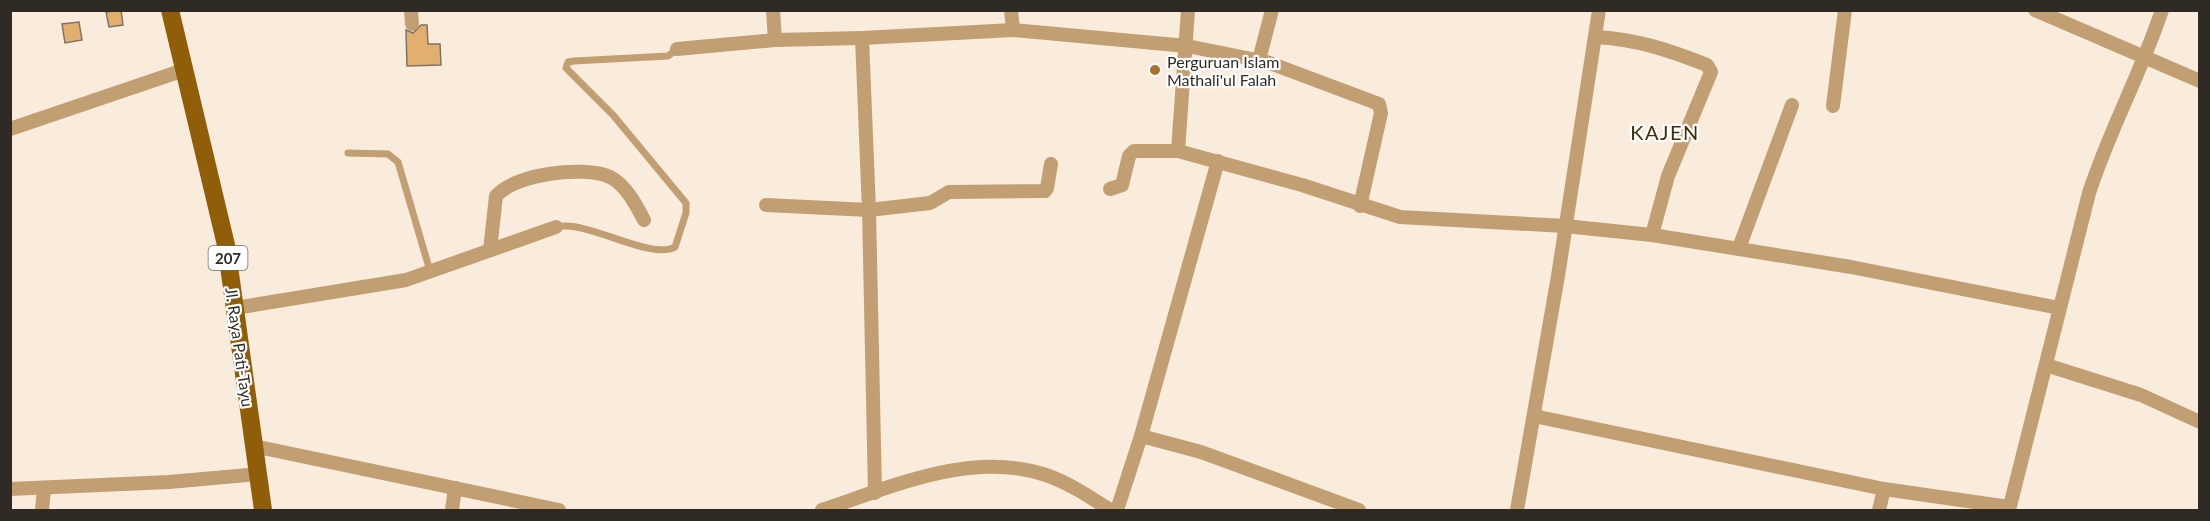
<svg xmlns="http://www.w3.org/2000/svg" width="2210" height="521" viewBox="0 0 2210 521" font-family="Lato,sans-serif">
<rect width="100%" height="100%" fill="#f9ecdc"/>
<g fill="#e2af6e" stroke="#7e7365" stroke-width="1.5">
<polygon points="121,10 123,25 109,27 106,12"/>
<polygon points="79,22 82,40 65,43 62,24"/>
<polygon points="421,25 427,25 428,44 440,44 441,65 407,66 406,30 413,33"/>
</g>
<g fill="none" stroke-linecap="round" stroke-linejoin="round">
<g stroke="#c29f73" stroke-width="7">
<polyline points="348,153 388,154 398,162 430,271"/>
<path d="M556,227c30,-8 95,34 119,20l11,-34v-10l-73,-88 -47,-47 2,-6 6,-1 94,-5 9,-7"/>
</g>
<g stroke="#c29f73" stroke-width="14">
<polyline points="411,10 412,24"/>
<polyline points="773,10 775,40"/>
<polyline points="1011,10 1013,30"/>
<polyline points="1188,10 1178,151 1302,185 1400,217 1565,226 1652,235 1851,267 2059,308"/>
<polyline points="2035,10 2200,81"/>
<path d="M1595,37c41,2 74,13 112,28l4,7 -43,104 -16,59"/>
<polyline points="677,49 775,40 862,38"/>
<polyline points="1259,60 1272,10"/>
<polyline points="1833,106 1845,10"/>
<polyline points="10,129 184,70"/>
<polyline points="1110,189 1122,185 1129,156 1134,151 1178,151"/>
<polyline points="766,205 869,210 930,203 949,192 1045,191 1047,188 1051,164"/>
<polyline points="1739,248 1792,105"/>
<path d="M490,250l6,-54c19,-22 87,-31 114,-19 16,8 26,28 34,43"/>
<polyline points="235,308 406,280 556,227"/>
<polyline points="2046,365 2141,395 2200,422"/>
<polyline points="1534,416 1884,489 2009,507"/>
<polyline points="1141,436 1201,452 1359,510"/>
<polyline points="254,446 559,510"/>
<polyline points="10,489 169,482 259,474"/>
<polyline points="875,493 869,210 862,38 1013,30 1187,46 1267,62 1379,104 1381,113 1360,206"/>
<polyline points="42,510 44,489"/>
<polyline points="452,510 455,488"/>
<path d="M822,510c70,-23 149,-60 224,-35 23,8 44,22 64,35"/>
<polyline points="1117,510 1141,436 1218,161"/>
<polyline points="1517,510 1558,276 1599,10"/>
<polyline points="1879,510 1884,489"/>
<path d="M2009,510l80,-317c20,-62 52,-120 73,-183"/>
</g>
<polyline stroke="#905e08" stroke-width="18" points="170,10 226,245 263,510"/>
</g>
<circle fill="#a7732b" stroke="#fff" stroke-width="2" cx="1155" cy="70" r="6"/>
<g text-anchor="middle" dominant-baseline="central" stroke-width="4.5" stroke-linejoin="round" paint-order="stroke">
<rect fill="#fff" stroke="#6d6a66" stroke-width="1.5" x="208.5" y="246" width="39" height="24" rx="4.5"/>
<g font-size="15" font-weight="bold" fill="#2f2a24">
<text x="228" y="258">207</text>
</g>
<g font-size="16" fill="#2f2a24" stroke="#fff" text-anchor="start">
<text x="1167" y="61">Perguruan Islam<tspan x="1167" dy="18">Mathali'ul Falah</tspan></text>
</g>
<g font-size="16" fill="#2f2a24" stroke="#fff">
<text transform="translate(240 347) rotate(82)">Jl. Raya Pati-Tayu</text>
</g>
<g font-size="20" letter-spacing="1.5" fill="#432b07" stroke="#fff">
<text x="1665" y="132">KAJEN</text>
</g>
</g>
<rect width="2210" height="521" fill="none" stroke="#2f2a24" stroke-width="24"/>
</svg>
